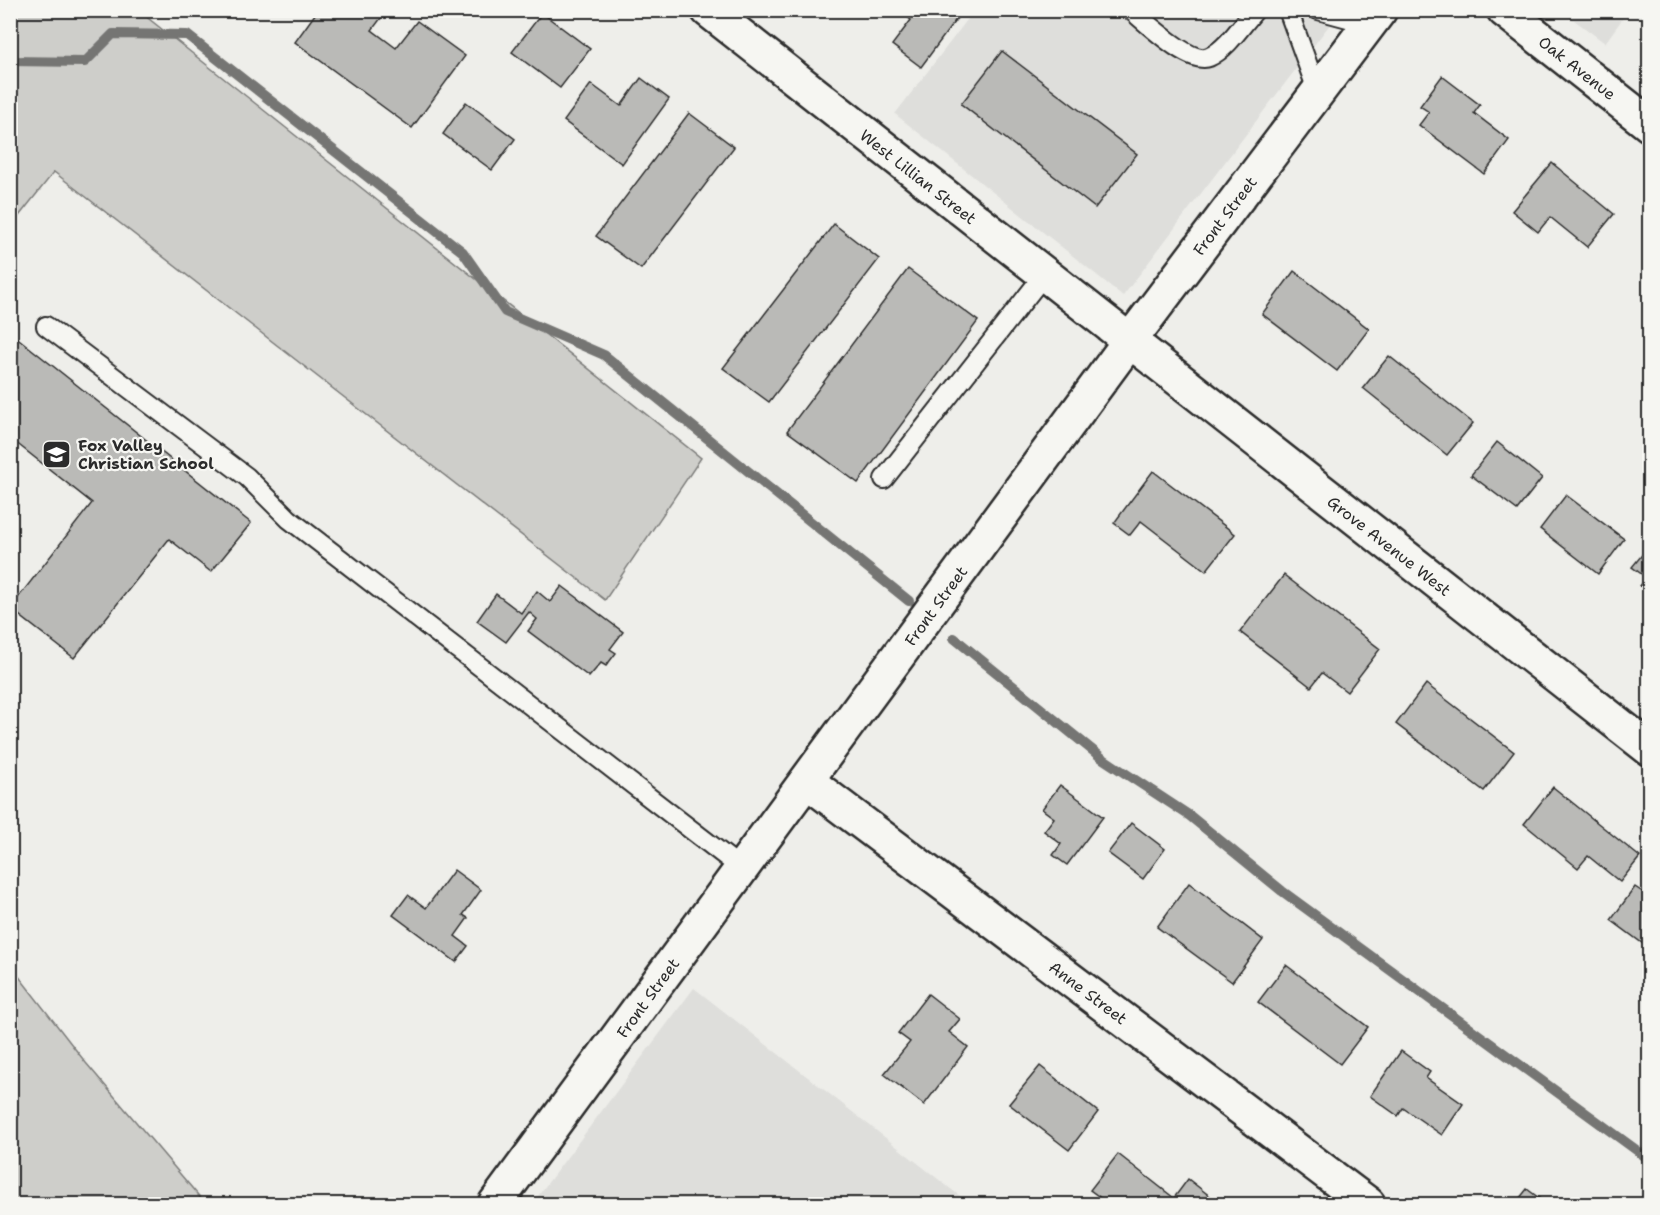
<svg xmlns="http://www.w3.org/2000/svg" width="1660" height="1215" viewBox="0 0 1660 1215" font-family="'Shantell Sans',sans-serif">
<rect width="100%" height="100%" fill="#eeeeea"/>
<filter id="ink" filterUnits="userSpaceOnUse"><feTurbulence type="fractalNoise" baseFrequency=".0167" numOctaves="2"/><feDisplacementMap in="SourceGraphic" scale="12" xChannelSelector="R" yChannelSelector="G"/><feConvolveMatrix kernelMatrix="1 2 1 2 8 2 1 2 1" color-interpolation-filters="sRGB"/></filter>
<g filter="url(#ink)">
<g fill="#dededb">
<polygon points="974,11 1340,11 1123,296 895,114"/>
<polygon points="1562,11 1628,11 1605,43"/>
<polygon points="694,988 970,1204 532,1204"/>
</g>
<g fill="#cececa" stroke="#7c7c7a" stroke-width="1.5">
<polygon points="11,10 139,11 701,458 605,600 54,172 11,226"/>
<polygon points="10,965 86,1063 203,1201 200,1204 11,1204"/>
</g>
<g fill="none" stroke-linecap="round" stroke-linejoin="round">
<g stroke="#757573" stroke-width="10">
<polyline points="10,61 85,62 113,34 187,35 463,252 505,312 604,355 909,601"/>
<polyline points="954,638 1102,758 1190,816 1282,891 1650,1160"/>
</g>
</g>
<g fill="#babab7" stroke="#2b2b2b" stroke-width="1.5">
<polygon points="318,10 387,10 372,30 396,48 417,21 465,56 412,128 295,42"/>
<polygon points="899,10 963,10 921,67 892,45 911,20"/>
<polygon points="542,13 590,49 560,88 512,52"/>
<polygon points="1002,51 1137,154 1095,208 961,104"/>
<polygon points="1442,76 1480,105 1474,113 1509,140 1484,174 1419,125 1429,112 1420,106"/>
<polygon points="641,78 669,99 622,164 564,121 591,84 621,106"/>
<polygon points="466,102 515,139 492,170 443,134"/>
<polygon points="689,113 734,147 641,269 596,236"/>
<polygon points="1552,163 1614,214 1587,247 1550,217 1538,232 1512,211"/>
<polygon points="834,224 879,259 769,402 723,368"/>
<polygon points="908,269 978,321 858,483 787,431"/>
<polygon points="1294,271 1369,329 1337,371 1262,314"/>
<polygon points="10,332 251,523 211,572 169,539 74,658 10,608 92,503 10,438"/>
<polygon points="1389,356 1473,423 1447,455 1363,388"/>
<polygon points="1497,442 1542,478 1517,510 1471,475"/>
<polygon points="1153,471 1235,534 1206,571 1141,521 1130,535 1114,523"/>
<polygon points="1566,495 1624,539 1598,574 1540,529"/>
<polygon points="1650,545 1650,594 1640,586 1647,578 1632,567"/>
<polygon points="1284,575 1380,649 1347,692 1322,673 1311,687 1240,632"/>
<polygon points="562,586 623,632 610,649 616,653 606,666 601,663 589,677 528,631 537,619 529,612 506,642 477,621 496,594 521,613 537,591 550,602"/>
<polygon points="1426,684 1514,752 1484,791 1396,724"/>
<polygon points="1060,785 1103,817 1067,865 1053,855 1061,844 1044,831 1054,818 1042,809"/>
<polygon points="1553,787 1640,857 1620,882 1588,856 1578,868 1524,824"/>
<polygon points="1131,823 1165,849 1143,879 1108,853"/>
<polygon points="454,870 481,890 463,915 468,918 455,936 468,946 456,962 393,915 408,895 426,908"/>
<polygon points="1189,883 1263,940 1232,982 1157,927"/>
<polygon points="1635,887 1650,897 1650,949 1611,920"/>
<polygon points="1286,965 1368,1027 1340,1064 1258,1002"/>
<polygon points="928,994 960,1019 949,1032 968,1047 924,1105 884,1074 910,1042 898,1033"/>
<polygon points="1401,1051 1430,1072 1426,1078 1463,1104 1442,1135 1403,1108 1398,1116 1370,1096"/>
<polygon points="1040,1066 1098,1112 1069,1150 1009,1104"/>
<polygon points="1118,1154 1174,1198 1188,1179 1220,1204 1109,1204 1090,1190"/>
<polygon points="1527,1189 1547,1204 1515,1204"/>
<polygon points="1575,1196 1587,1204 1568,1204"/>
</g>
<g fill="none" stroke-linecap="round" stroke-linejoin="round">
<defs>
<g id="lane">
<path d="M1131,10c16,13 59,55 78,47 18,-8 33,-32 46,-47"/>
<polyline points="1288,10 1318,93"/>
<polyline points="1318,10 1370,24"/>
<polyline points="46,326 247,477 289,519 742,869"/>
<polyline points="884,479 1043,276"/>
</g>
<g id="street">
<polyline points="708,10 1650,749"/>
<polyline points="1504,10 1650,125"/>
<polyline points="807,781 1368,1204"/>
</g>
<polyline id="primary" points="495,1204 1128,343 1380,10"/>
</defs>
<use href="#lane" stroke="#2b2b2b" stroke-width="22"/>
<use href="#street" stroke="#2b2b2b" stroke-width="38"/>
<use href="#primary" stroke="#2b2b2b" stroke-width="38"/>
<use href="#lane" stroke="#f6f6f2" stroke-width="18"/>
<use href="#street" stroke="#f6f6f2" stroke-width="33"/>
<use href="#primary" stroke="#f6f6f2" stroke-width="33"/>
</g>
</g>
<defs>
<symbol id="school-square" viewBox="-11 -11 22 22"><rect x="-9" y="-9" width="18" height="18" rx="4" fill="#2b2b2b" stroke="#f6f6f2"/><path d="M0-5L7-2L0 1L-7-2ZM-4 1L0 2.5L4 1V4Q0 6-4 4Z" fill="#fff"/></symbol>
</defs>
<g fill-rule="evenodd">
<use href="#school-square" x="40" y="438" width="33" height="33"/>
</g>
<g text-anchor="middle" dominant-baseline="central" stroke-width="4.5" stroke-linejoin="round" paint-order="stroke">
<g font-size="16" fill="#2b2b2b" stroke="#f6f6f2">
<text transform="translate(1577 68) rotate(38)">Oak Avenue</text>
<text transform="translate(918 177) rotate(38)">West Lillian Street</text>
<text transform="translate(1225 216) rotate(-53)">Front Street</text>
<text transform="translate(1389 546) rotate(38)">Grove Avenue West</text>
<text transform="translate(936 606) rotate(-54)">Front Street</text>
<text transform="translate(1088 993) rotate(37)">Anne Street</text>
<text transform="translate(648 998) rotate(-54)">Front Street</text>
</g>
<g font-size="16" font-weight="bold" fill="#2b2b2b" stroke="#f6f6f2" text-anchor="start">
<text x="78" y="445">Fox Valley<tspan x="78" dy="18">Christian School</tspan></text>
</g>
</g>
<rect width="1660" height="1215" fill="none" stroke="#f6f6f2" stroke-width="36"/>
<rect x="18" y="18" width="1624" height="1179" fill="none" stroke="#2b2b2b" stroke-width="2" filter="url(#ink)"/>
</svg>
